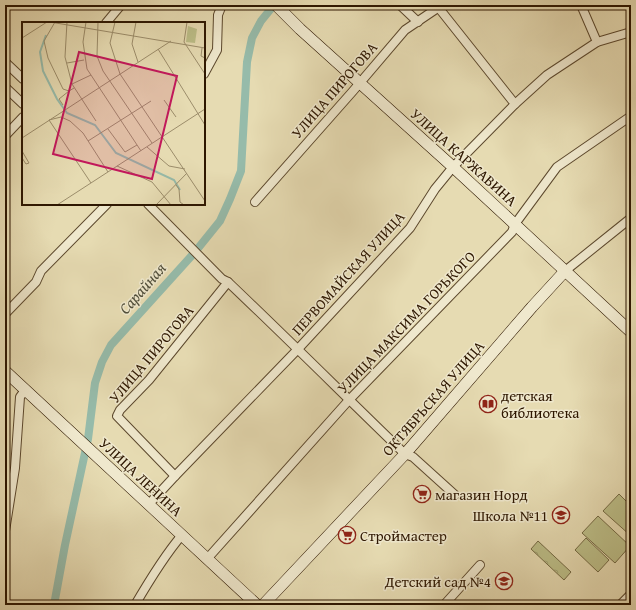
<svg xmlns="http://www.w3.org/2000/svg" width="636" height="610" viewBox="0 0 636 610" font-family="'Gentium Book Plus',serif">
<defs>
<pattern id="park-crowns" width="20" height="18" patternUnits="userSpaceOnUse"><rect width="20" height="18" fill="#bcbe88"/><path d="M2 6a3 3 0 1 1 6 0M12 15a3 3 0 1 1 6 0" fill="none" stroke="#a2a374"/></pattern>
</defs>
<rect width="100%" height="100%" fill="#e6dbb2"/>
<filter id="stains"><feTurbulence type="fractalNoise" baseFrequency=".005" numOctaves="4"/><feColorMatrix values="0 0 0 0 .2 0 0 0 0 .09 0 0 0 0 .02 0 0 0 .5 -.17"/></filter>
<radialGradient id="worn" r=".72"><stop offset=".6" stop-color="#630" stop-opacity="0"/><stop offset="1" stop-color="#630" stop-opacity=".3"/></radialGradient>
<polygon fill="url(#park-crowns)" stroke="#756a44" points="538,541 571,572 564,580 531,549"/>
<g fill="#bcbe88" stroke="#756a44">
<polygon points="619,494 631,506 631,536 603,511"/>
<polygon points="598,516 630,546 615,563 582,533"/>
<polygon points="586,538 609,560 598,572 575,550"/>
</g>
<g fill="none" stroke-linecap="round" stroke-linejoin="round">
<polyline stroke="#96bbaa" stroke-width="8" points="54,605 65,545 88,439 95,383 102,362 111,345 195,252 220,221 230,199 241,171 247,62 252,38 261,21 274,5"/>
<defs>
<g id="street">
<polyline points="400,5 418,22"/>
<polyline points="581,5 597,42"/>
<polyline points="438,7 515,104"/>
<polyline points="106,23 121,5"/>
<polyline points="5,62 23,79"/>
<polyline points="204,74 217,50 218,15 222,5"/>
<polyline points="5,87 23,104"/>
<polyline points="5,136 23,117"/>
<polyline points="255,202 353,91 405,30 442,5"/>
<path d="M148,204l74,75 6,3c60,57 118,115 177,172l8,3 42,38"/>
<polyline points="565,271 631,218"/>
<polyline points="5,314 36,282 41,271 107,204"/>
<polyline points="175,476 117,416 120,410 149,380 228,282"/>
<polyline points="149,504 175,476 298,349 410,228 435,189 453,167 515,104 547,75 597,42 631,32"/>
<polyline points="5,531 15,468 20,397 25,390"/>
<polyline points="207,559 349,400 512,232 515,224 557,167 631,116"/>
<path d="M135,605c14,-24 29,-49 47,-70"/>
<polyline points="444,605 480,565"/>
<polyline points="620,605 631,594"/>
</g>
<g id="secondary">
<polyline points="276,5 300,29 453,167 631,332"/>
<polyline points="5,371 257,605"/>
<polyline points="263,605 405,454 532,307 565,271"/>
</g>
</defs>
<use href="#street" stroke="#5c482d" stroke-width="10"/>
<use href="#secondary" stroke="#2e1701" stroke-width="12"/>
<use href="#street" stroke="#efe8cd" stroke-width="8"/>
<use href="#secondary" stroke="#efe8cd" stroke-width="11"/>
</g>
<defs>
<symbol id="library-ring" viewBox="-11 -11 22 22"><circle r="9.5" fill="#efe8cd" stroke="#8f2418" stroke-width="1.5"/><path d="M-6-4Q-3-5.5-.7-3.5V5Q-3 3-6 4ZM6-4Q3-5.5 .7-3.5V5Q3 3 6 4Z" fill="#8f2418"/></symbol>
<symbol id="supermarket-ring" viewBox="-11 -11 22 22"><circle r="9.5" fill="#efe8cd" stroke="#8f2418" stroke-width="1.5"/><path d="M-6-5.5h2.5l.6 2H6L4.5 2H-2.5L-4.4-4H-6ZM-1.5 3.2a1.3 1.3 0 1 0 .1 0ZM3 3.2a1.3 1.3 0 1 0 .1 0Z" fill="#8f2418"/></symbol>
<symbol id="school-ring" viewBox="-11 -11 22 22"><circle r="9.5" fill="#efe8cd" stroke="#8f2418" stroke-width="1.5"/><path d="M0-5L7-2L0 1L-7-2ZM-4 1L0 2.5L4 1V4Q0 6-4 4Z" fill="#8f2418"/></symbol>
</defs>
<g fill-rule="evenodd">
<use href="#library-ring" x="478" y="394" width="20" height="20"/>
<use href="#supermarket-ring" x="412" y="484" width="20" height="20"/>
<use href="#school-ring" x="551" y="505" width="20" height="20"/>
<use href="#supermarket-ring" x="337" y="525" width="20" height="20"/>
<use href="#school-ring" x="494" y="571" width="20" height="20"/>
</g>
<g text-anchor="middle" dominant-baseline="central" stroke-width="3" stroke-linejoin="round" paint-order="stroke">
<g font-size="15" fill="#2e1701" stroke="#efe8cd">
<text transform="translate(334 90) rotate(-49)">УЛИЦА ПИРОГОВА</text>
<text transform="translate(464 157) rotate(42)">УЛИЦА КАРЖАВИНА</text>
<text transform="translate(348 273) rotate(-48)">ПЕРВОМАЙСКАЯ УЛИЦА</text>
<text transform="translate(406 322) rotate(-46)">УЛИЦА МАКСИМА ГОРЬКОГО</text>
<text transform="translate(151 354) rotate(-50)">УЛИЦА ПИРОГОВА</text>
<text transform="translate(433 398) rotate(-49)">ОКТЯБРЬСКАЯ УЛИЦА</text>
<text transform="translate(141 477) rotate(43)">УЛИЦА ЛЕНИНА</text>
</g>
<g font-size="15" fill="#2e1701" stroke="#efe8cd" text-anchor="start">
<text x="501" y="395">детская<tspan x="501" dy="17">библиотека</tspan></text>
<text x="435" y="494">магазин Норд</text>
<text x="548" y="515" text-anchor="end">Школа №11</text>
<text x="360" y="535">Строймастер</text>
<text x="491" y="581" text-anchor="end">Детский сад №4</text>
</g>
<g font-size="16" font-style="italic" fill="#52503c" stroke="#efe8cd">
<text transform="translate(142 288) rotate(-49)">Сарайная</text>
</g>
</g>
<g transform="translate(22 22)">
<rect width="183" height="183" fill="#e6dbb2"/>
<path d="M166,4l9,3 -2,14 -9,-1z" fill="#bcbe88"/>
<path fill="none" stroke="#96bbaa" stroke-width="2" d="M24,13l-6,17 3,19 14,28 10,14 28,12 21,28 58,27 6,10"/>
<path fill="none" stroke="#9c8d6b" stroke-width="1" d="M28,0l155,26M33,0l-11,19 4,17 15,31 6,2 5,-3M45,0l-2,35 7,27 24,37M64,0l-3,20 4,27 54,82M76,0l-1,34 6,15 49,72M93,0l-5,21 10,31 85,127M114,0l-4,22 6,18M165,0l-3,20 21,32M0,16l25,-16M180,26l-1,8 4,2M136,27l47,76M45,41l17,-3M50,62l19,-9M142,78l12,17M41,83l-4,-6 10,-8M86,107l17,23 12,-7M0,116l149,-97M66,119l63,-40M125,125l22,19 16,3M0,129l7,12 -3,1 -4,-6M95,144l35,16 19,23M69,161l-42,-63 12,-3 9,4 13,12 25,39M154,163l3,4 1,13 4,3M35,183l148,-96M134,183l31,-32"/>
<path fill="#c2185b" fill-opacity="0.15" stroke="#c2185b" stroke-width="2" d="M57,30l98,24 -25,103 -99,-25z"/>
<rect width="183" height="183" fill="none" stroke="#2e1701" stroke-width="2"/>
</g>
<rect width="636" height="610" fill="none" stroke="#e6dbb2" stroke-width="20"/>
<rect x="6" y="6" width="624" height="598" fill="none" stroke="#2e1701" stroke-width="2"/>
<rect x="10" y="10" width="616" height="590" fill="none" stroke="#2e1701"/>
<rect width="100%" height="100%" filter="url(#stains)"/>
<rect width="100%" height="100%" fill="url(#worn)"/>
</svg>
